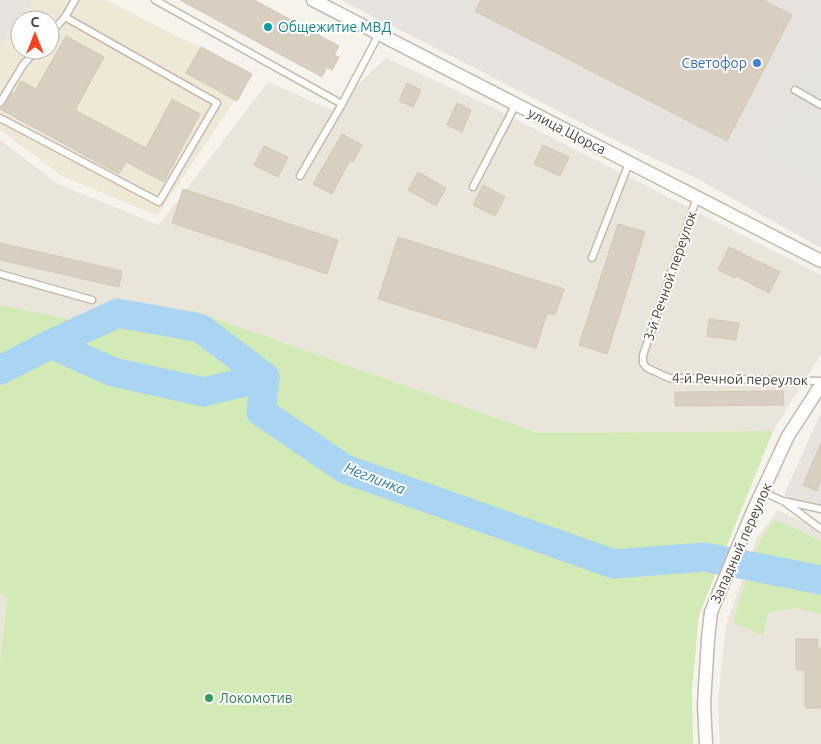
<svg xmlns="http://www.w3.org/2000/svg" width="821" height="744" viewBox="0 0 821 744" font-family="Ubuntu,sans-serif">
<rect width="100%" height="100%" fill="#f6f3ec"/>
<g fill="#eae5da">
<polygon points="386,58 494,108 821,275 821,354 773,431 538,433 191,310 110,329 0,305 0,140 58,184 159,225 268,82 332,110"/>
<polygon points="778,510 821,530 821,744 720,744 718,702 726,625 757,538"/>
<polygon points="0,592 7,599 0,662"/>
</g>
<g fill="#e6e2dd">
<polygon points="0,0 34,0 0,46"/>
<polygon points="341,0 821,0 821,248 696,178 619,142"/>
<polygon points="821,412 821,514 784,495"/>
</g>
<path fill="#efe8d6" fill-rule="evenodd" d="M34,0h72l146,74 -95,142 -95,-40 -62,-46v-84zM20,20h30v30h-30z"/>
<g fill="#d2eab5">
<polygon points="0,305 110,328 191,310 538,433 773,431 699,615 692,688 693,744 0,744 0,662 7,599 0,592"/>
<polygon points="774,520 787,525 821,542 821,614 797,608 768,612 763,636 733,622 758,544"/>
</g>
<polygon fill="#e5e3e0" points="821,39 821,187 757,152"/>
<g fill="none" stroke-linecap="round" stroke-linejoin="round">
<g stroke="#a9d4f2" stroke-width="29">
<polyline points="51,344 113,372 204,392 265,377"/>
<polyline points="0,370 51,344 118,313 200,328 265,377 261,412 345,469 614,564 704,557 821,580"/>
</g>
</g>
<g fill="#d8cfc1" stroke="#d3c7b4">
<polygon points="180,0 254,0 339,46 334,55 339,57 332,70 327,67 322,77"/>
<polygon points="481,0 763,0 792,15 727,141 475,11"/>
<polygon points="66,36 104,57 75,110 146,148 172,99 200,114 164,182 126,162 119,174 0,109 4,106 12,93 14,94 21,81 36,89"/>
<polygon points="201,47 252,74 237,101 186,73"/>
<polygon points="407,83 421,90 413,107 399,101"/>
<polygon points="457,103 471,110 462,132 447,125"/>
<polygon points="342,134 362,145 353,162 350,160 332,194 313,184"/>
<polygon points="543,145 569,157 560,176 534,164"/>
<polygon points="264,146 288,157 278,177 254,165"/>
<polygon points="418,172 446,188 436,206 408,190"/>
<polygon points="483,185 505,197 495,216 473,205"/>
<polygon points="183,189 338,240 327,274 172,223"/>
<polygon points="618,224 645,232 607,354 579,345"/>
<polygon points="398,237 564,289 555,315 547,313 536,348 378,299"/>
<polygon points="0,243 122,271 119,287 0,260"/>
<polygon points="729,247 780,272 769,293 736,276 735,278 718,270"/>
<polygon points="709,319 739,323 736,340 707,336"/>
<polygon points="783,391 784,405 675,406 675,392"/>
<polygon points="821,443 821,480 817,491 803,485"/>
<polygon points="796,639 818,639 817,648 821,648 821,708 805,708 805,670 796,670"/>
</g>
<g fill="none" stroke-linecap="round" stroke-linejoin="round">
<defs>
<g id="lane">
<polyline points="155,0 342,104"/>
<polyline points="50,34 65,17 75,0"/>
<polyline points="795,90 821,105"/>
<polyline points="0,103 23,65 36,50"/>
<polyline points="0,118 159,202 217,103 65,17"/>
<polyline points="300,176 342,104 379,34"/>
<polyline points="473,187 516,104"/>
<polyline points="697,197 643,355 643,363 647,368 669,378 821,381"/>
<polyline points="592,258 629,163"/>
<polyline points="0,274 92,300"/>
<polyline points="763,492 783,501 821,509"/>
<polyline points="786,503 821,529"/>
</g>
<g id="street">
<polyline points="313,0 821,261"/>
<polyline points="706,744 704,704 708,639 711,612 753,511 788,436 821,385"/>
</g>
</defs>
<use href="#lane" stroke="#c2bbae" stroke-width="9"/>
<use href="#street" stroke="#c2bbae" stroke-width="15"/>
<use href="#lane" stroke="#fff" stroke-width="6"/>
<use href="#street" stroke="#fff" stroke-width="12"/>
</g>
<circle fill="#0f9aa8" stroke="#fff" stroke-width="2" cx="268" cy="27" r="5"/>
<circle fill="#3f7fe0" stroke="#fff" stroke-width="2" cx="757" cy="63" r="5"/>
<circle fill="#2e9e5b" stroke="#fff" stroke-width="2" cx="209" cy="698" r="5"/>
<g text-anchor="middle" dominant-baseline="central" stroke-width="4" stroke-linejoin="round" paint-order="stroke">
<g font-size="14" fill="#0d838f" stroke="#fff" text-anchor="start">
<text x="278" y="27">Общежитие МВД</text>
</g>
<g font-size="14" fill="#366cbe" stroke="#fff" text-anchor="end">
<text x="747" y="63">Светофор</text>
</g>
<g font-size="14" fill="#4b4439" stroke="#fff">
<text transform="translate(567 131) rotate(27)">улица Щорса</text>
<text transform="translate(670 276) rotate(-71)">3-й Речной переулок</text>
<text transform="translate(740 379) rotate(1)">4-й Речной переулок</text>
<text transform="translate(741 543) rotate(-66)">Западный переулок</text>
</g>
<g font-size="14" fill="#27864d" stroke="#fff" text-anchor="start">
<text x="219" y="698">Локомотив</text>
</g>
<g font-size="15" font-style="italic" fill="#2e7ab2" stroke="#fff">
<text transform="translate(375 478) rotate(21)">Неглинка</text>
</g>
</g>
<g transform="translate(35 35)"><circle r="24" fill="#ffffff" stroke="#b7b4b0"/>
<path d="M0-4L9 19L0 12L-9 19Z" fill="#fc3f1d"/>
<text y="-8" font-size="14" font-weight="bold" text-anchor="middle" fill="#4b4439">С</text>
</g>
</svg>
